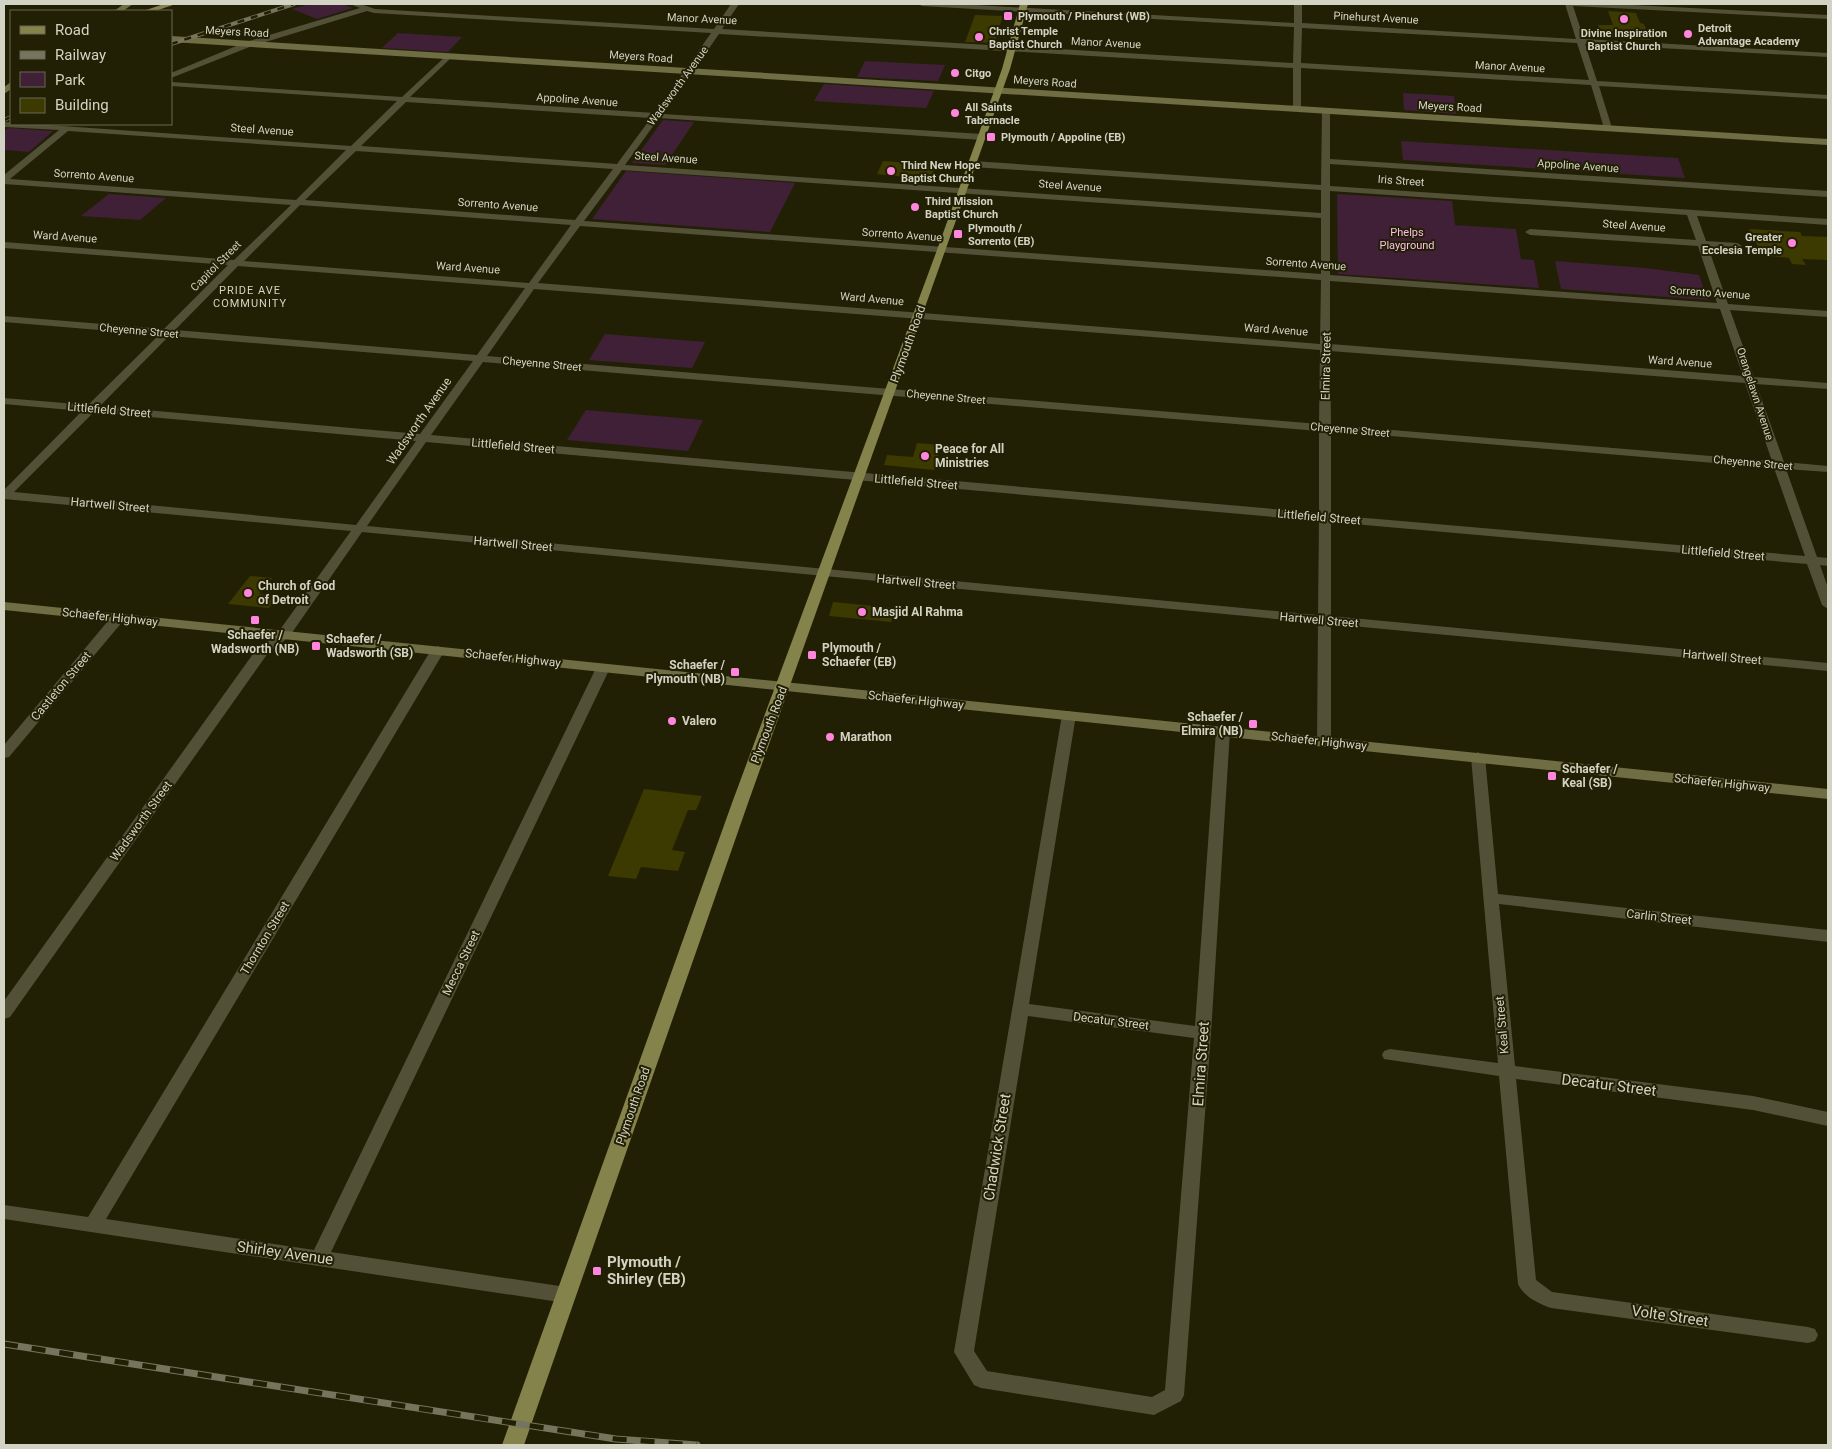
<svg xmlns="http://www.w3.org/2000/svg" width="1832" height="1449" viewBox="0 0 1832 1449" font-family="Roboto,sans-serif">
<rect width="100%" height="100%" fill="#222004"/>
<g fill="#3f2036">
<polygon points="309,4 341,4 353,8 317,19 292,9"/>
<polygon points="398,33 462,37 448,52 382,48"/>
<polygon points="865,61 945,65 938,81 857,77"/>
<polygon points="824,84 934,91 926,108 814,101"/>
<polygon points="1403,93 1454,96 1456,114 1404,110"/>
<polygon points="663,120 694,122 665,165 632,163"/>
<polygon points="9,128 53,131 29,152 4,150 4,131"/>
<polygon points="1401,141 1678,158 1685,178 1403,160"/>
<polygon points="626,171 795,183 770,232 592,219"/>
<polygon points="109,194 166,198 140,220 81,216"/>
<polygon points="1337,194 1452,201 1455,225 1516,229 1521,259 1534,260 1539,288 1338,274"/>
<polygon points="1555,261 1646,268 1699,275 1708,300 1561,289"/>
<polygon points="605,334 705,342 692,368 589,360"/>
<polygon points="586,410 703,420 688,451 567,440"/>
</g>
<g fill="#3c3901">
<polygon points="1608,11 1636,13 1640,23 1644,24 1650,40 1602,37 1598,25 1613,25"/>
<polygon points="975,15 1003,16 994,43 965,42"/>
<polygon points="883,161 910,163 911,161 937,163 929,181 906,180 907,177 877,174"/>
<polygon points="1749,229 1800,232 1802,236 1828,237 1828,260 1802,259 1806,265 1792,264 1789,258 1762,255"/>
<polygon points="917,443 941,445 934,470 884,465 887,455 913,457"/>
<polygon points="250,576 272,578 259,594 277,596 269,608 228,604"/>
<polygon points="833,602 895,608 891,622 829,616"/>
<polygon points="644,789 702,796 696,810 688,810 672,850 685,852 678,871 641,867 636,879 608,876"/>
</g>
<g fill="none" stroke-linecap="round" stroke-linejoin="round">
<g fill="#525137" fill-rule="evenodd">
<path d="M350,4h10l15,5 339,20 17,-25h8l-17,25 571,34 1,-36 -372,-21 -4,-2h39l337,19v-19h8v19l274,16 -11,-35h47l216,11v4l-255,-13 11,33 244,14v4l-243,-13 12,37 231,14v4l-229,-13 13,42 -4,3 -4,-3 -13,-43 -290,-17v41l-4,2 -4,-2v-41l-574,-34 -56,80 319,20 4,3 -4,3 -323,-22 -34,47 696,48v-23l-348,-23 -4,-3 4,-3 348,24 1,-74 4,-2 4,2v48l498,32v6l-498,-33v22l498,33v6l-131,-9 9,25 31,2 5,3 -5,3 -29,-2 20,57 100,7v6l-98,-7 24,67 74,6v6l-72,-5 28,78 44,4v6l-42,-3 31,88 11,1v8l-8,-1 8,23v21l-6,-4 -15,-41 -476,-42v94l497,47v8l-497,-47v118l-7,4 -7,-4 1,-119 -956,-91 -73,105 -21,16 -258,364 -6,2v-18l254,-354 21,-16 72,-100 -347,-32v-9l78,-79 -78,-7v-6l84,7 71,-70 -155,-13v-6l160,13 64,-64 -224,-17v-6l230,18 57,-55 -287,-21v-9l55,-45 -55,-3v-5l347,24 46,-45 -226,-15v-4l231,15 46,-43h3v4l-41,39 245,16 56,-80 -337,-20 -7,-2 -115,35 -81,32v-5l75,-31 114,-34zM1302,28l275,15 12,37 -288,-17zM406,102l245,16 -34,46 -256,-18zM68,131l278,19 -50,50 -286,-21zM356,151l257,18 -38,51 -270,-20zM622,170l699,48v56l-737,-53zM1330,191l357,24 9,25 -166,-11 -5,3 5,3 168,11 19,57 -387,-28zM300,205l271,20 -42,58 -285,-22zM580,226l741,54 -1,64 -782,-61zM238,266l287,22 -48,67 -302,-25zM1330,281l390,28 23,67 -413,-32zM534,289l786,61 -1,74 -832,-68zM169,336l304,25 -53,73 -320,-28zM1330,351l415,32 27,78 -441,-36zM483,362l836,69v82l-888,-78zM94,412l322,29 -60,84 -342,-33zM1331,431l443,37 31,88 -474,-41zM426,442l893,79 -1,94 -951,-89z"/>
<polygon points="118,614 123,615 124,618 123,621 9,757 4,758 4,745 113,615"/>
<polygon points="438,646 445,650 106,1219 314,1250 596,668 603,664 610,668 331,1252 566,1287 573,1289 575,1295 573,1301 566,1303 4,1219 4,1205 88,1217 431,650"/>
<path d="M1069,711l7,4 -47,289 166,22 21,-295 7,-4 7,4 -19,302 -27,362 -3,6 -27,14 -173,-27 -7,-3 -20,-33 108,-637zM1028,1016l166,22 -29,352 -13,7 -165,-26 -13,-20z"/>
<path d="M1478,752l7,5 13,137 330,36v12l-329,-38 16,162 238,30 75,16v14l-75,-16 -237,-31 20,201 16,12 256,35 7,2 3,6 -3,6 -7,2 -257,-35c-13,-5 -27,-11 -33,-24l-19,-208 -115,-17 -2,-4 2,-4 6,-2 108,14 -27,-306z"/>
</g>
<g fill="#6f6d43" fill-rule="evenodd">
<polygon points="124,4 133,4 123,11 114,11"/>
<polygon points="171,36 1828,139 1828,145 171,42"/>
<polygon points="11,82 11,89 4,94 4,87"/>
<polygon points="4,602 1828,789 1828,799 4,610"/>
</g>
<g fill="#85834c" fill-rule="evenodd">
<polygon points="164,4 176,4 155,11 143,11"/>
<polygon points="1020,4 1028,4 1010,69 748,803 524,1445 502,1445 732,803 937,250 1002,69"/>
</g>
<defs>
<g id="rail-far1">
<polyline points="171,44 294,4"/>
<polyline points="4,120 11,117"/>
</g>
<polyline id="rail" points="4,1344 616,1439 697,1445"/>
</defs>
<use href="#rail-far1" stroke="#75745d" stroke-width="4"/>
<use href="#rail" stroke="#75745d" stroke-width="7"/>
<use href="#rail-far1" stroke="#222004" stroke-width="2.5" stroke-dasharray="7" stroke-linecap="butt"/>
<use href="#rail" stroke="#222004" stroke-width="5" stroke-dasharray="14" stroke-linecap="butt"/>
</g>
<g fill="#ff85de" stroke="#222004" stroke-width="2">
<rect x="1003" y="11" width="10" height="10" rx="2.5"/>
<circle cx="1624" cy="19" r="5"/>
<circle cx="1688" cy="34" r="5"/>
<circle cx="979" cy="37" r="5"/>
<circle cx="955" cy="73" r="5"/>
<circle cx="955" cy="113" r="5"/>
<rect x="986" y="132" width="10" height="10" rx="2.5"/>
<circle cx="891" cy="171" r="5"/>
<circle cx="915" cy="207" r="5"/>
<rect x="953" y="229" width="10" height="10" rx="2.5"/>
<circle cx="1792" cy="243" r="5"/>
<circle cx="925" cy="456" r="5"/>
<circle cx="248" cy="593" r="5"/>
<circle cx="862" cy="612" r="5"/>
<rect x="250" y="615" width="10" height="10" rx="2.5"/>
<rect x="311" y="641" width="10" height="10" rx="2.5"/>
<rect x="807" y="650" width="10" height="10" rx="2.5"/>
<rect x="730" y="667" width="10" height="10" rx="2.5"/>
<circle cx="672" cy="721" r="5"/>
<rect x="1248" y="719" width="10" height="10" rx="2.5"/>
<circle cx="830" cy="737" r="5"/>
<rect x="1547" y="771" width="10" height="10" rx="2.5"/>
<rect x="592" y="1266" width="10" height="10" rx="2.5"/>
</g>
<g text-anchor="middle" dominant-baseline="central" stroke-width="4" stroke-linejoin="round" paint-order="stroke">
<g font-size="11" font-weight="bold" fill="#d3d3c3" stroke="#222004" text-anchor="start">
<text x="1018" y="16">Plymouth / Pinehurst (WB)</text>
<text x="1698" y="28">Detroit<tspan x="1698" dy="13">Advantage Academy</tspan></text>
<text x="989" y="31">Christ Temple<tspan x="989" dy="13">Baptist Church</tspan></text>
<text x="1624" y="33" text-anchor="middle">Divine Inspiration<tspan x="1624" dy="13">Baptist Church</tspan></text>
<text x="965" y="73">Citgo</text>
<text x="965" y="107">All Saints<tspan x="965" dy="13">Tabernacle</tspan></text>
<text x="1001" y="137">Plymouth / Appoline (EB)</text>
<text x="901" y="165">Third New Hope<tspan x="901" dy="13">Baptist Church</tspan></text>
<text x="925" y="201">Third Mission<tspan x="925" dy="13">Baptist Church</tspan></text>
<text x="968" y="228">Plymouth /<tspan x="968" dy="13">Sorrento (EB)</tspan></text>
<text x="1782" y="237" text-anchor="end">Greater<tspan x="1782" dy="13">Ecclesia Temple</tspan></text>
</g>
<g font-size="11" fill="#d3d3c3" stroke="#222004">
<text transform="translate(1376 18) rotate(3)">Pinehurst Avenue</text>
<text transform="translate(702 19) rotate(3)">Manor Avenue</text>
<text transform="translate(237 32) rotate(3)">Meyers Road</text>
<text transform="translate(1106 43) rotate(3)">Manor Avenue</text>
<text transform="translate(641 57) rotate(4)">Meyers Road</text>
<text transform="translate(1510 67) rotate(3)">Manor Avenue</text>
<text transform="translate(1045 82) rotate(4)">Meyers Road</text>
<text transform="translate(678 86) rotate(-54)">Wadsworth Avenue</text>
<text transform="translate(577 100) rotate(4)">Appoline Avenue</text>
<text transform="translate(1450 107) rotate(3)">Meyers Road</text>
<text transform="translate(262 130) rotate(4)">Steel Avenue</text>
<text transform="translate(666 158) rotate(4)">Steel Avenue</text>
<text transform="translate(1578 166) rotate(4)">Appoline Avenue</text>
<text transform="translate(94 176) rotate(4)">Sorrento Avenue</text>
<text transform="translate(1401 181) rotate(4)">Iris Street</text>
<text transform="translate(1070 186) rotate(4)">Steel Avenue</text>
<text transform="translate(498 205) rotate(4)">Sorrento Avenue</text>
<text transform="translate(1634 226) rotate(4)">Steel Avenue</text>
<text transform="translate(902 235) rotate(4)">Sorrento Avenue</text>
<text transform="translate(65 237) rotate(4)">Ward Avenue</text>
<text transform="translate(1306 264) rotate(4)">Sorrento Avenue</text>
<text transform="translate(216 266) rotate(-45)">Capitol Street</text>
<text transform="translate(468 268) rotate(4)">Ward Avenue</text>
<text transform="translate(1710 293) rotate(4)">Sorrento Avenue</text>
<text transform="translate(872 299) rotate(5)">Ward Avenue</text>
<text transform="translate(1276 330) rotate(4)">Ward Avenue</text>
<text transform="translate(139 331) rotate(5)">Cheyenne Street</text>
<text transform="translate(1680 362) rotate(4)">Ward Avenue</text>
<text transform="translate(542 364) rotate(5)">Cheyenne Street</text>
<text transform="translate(1755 394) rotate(72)">Orangelawn Avenue</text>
<text transform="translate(946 397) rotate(5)">Cheyenne Street</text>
<text transform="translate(1350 430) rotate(5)">Cheyenne Street</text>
<text transform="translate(1753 463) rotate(5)">Cheyenne Street</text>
</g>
<g font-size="11" fill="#febce9" stroke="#222004">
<text x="1407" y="232">Phelps<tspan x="1407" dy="13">Playground</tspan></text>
</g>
<g font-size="11" letter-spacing="1" fill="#d3d3c3" stroke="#222004">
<text x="250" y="290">PRIDE AVE<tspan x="250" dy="13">COMMUNITY</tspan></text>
</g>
<g font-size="12" fill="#d3d3c3" stroke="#222004">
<text transform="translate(908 344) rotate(-70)">Plymouth Road</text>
<text transform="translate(1326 366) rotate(-89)">Elmira Street</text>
<text transform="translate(109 410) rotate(5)">Littlefield Street</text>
<text transform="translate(419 421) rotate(-55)">Wadsworth Avenue</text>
<text transform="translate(513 446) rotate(5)">Littlefield Street</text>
<text transform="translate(916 482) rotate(5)">Littlefield Street</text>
<text transform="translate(110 505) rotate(5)">Hartwell Street</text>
<text transform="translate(1319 517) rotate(5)">Littlefield Street</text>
<text transform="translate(513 544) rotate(5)">Hartwell Street</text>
<text transform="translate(1723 553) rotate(5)">Littlefield Street</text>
<text transform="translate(916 582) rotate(5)">Hartwell Street</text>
<text transform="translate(110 617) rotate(6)">Schaefer Highway</text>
<text transform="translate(1319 620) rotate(5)">Hartwell Street</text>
<text transform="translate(1722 657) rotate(5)">Hartwell Street</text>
<text transform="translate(513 658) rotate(6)">Schaefer Highway</text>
<text transform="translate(61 686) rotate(-50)">Castleton Street</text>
<text transform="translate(916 700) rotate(6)">Schaefer Highway</text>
<text transform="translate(769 725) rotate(-69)">Plymouth Road</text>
<text transform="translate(1319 741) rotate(6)">Schaefer Highway</text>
<text transform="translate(1722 783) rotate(6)">Schaefer Highway</text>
<text transform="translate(141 821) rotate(-54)">Wadsworth Street</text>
<text transform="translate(1659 917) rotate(6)">Carlin Street</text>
<text transform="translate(265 938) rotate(-59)">Thornton Street</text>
<text transform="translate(461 963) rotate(-64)">Mecca Street</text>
<text transform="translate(1111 1021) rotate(7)">Decatur Street</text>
<text transform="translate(1502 1025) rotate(-95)">Keal Street</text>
<text transform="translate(633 1106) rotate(-71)">Plymouth Road</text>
</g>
<g font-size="12" font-weight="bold" fill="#d3d3c3" stroke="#222004" text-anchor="start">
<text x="935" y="449">Peace for All<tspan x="935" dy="14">Ministries</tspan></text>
<text x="258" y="586">Church of God<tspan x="258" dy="14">of Detroit</tspan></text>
<text x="872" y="612">Masjid Al Rahma</text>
<text x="255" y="635" text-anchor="middle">Schaefer /<tspan x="255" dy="14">Wadsworth (NB)</tspan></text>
<text x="326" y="639">Schaefer /<tspan x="326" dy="14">Wadsworth (SB)</tspan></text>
<text x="822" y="648">Plymouth /<tspan x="822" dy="14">Schaefer (EB)</tspan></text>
<text x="725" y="665" text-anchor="end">Schaefer /<tspan x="725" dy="14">Plymouth (NB)</tspan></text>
<text x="1243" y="717" text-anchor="end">Schaefer /<tspan x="1243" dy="14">Elmira (NB)</tspan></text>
<text x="682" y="721">Valero</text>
<text x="840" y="737">Marathon</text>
<text x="1562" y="769">Schaefer /<tspan x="1562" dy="14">Keal (SB)</tspan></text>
</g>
<g font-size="15" fill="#d3d3c3" stroke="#222004">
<text transform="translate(1201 1064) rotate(-86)">Elmira Street</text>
<text transform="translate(1609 1085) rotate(7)">Decatur Street</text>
<text transform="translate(997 1147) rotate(-81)">Chadwick Street</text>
<text transform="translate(285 1253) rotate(8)">Shirley Avenue</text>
<text transform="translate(1670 1316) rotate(8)">Volte Street</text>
</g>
<g font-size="15" font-weight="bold" fill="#d3d3c3" stroke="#222004" text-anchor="start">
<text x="607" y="1262">Plymouth /<tspan x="607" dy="17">Shirley (EB)</tspan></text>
</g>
</g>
<rect width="1832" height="1449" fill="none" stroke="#d3d3c3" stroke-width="10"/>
<rect x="10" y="10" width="162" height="115" fill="#222004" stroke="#696850"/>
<rect x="20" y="26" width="25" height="8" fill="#85834c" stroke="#696850"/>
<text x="55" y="35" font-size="15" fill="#d3d3c3">Road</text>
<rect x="20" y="51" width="25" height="8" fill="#75745d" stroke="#696850"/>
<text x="55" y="60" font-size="15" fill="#d3d3c3">Railway</text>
<rect x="20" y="72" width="25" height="15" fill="#3f2036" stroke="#696850"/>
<text x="55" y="85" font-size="15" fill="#d3d3c3">Park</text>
<rect x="20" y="98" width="25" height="15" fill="#3c3901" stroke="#696850"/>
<text x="55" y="110" font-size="15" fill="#d3d3c3">Building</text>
</svg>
